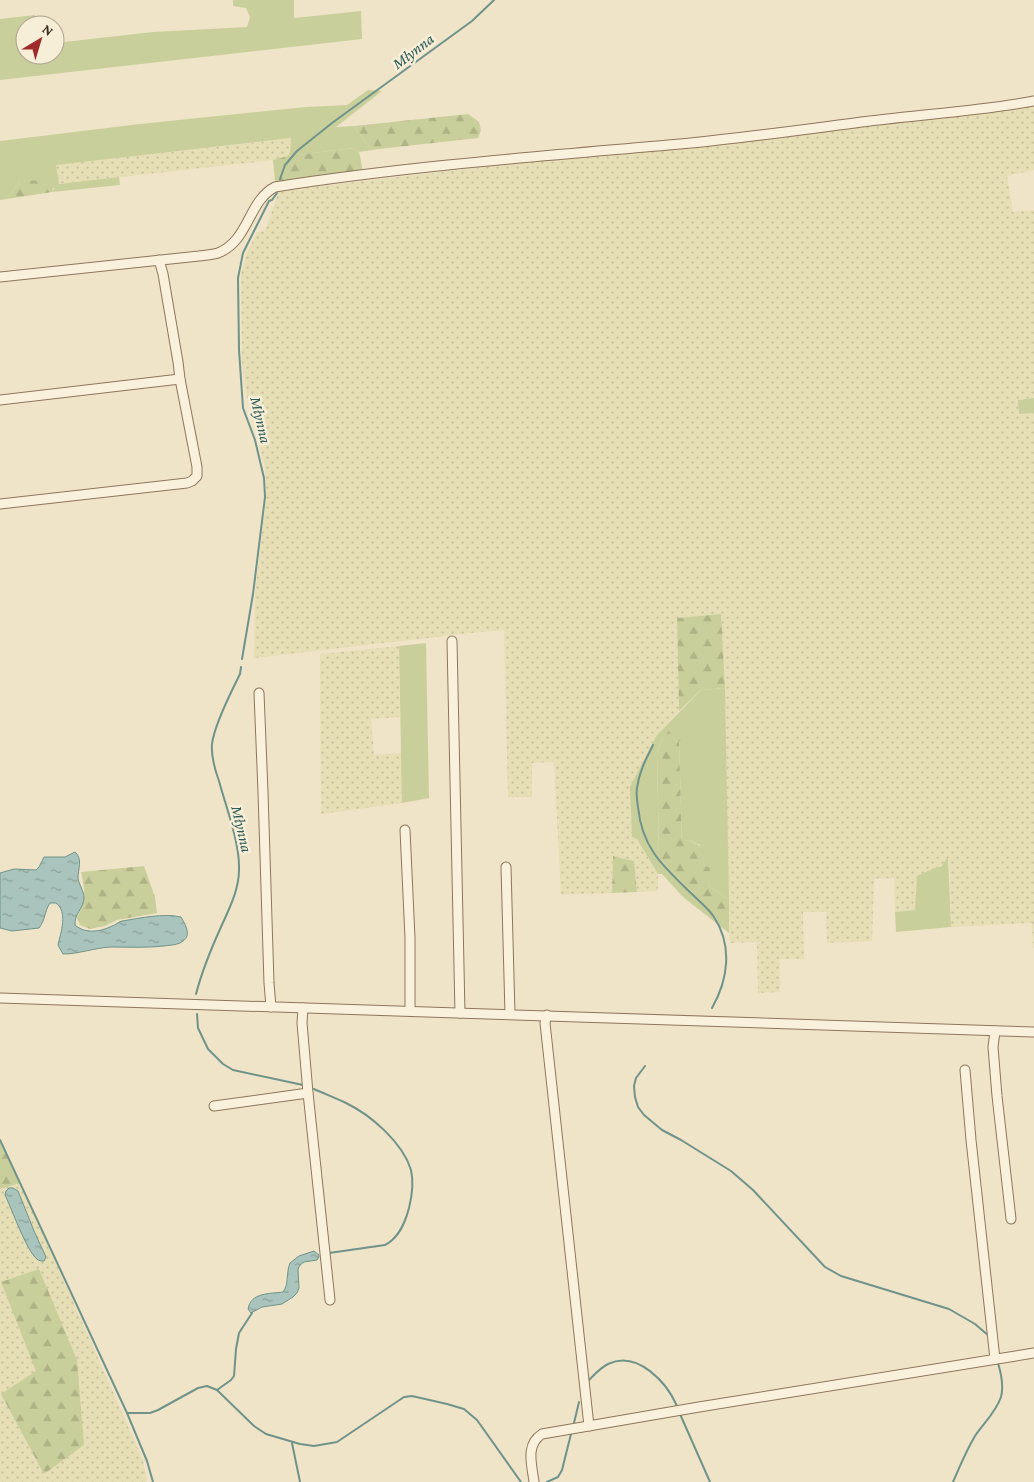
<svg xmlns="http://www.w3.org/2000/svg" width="1034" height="1482" viewBox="0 0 1034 1482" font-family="'Crimson Pro',serif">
<defs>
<pattern id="farmland-dots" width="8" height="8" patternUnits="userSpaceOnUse" patternTransform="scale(1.25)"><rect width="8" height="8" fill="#e6deb5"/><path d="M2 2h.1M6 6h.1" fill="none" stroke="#c6bf9b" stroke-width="1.8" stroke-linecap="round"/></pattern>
<pattern id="forest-firs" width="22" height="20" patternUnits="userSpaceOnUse" patternTransform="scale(1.25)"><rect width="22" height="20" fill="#c9cf9b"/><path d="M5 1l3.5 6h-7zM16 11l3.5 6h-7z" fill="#aeb285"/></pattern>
<pattern id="water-ripples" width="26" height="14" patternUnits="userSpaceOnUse" patternTransform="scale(1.25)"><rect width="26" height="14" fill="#a9c4bc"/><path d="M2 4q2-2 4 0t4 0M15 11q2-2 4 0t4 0" fill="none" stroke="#8ba098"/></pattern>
</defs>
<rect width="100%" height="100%" fill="#f0e4c8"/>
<g fill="url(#farmland-dots)">
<polygon points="1034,102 1034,170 1007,176 1013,212 1034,210 1034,398 1018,400 1019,414 1034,413 1034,948 1033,948 1032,923 951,927 949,858 915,910 895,912 894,878 874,879 872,941 827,943 826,912 803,912 804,959 780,959 780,992 758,993 757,942 730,943 729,933 725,688 721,614 677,618 679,711 657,735 637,839 658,874 658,891 637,892 634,861 613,856 612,893 561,895 554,762 532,763 532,797 508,797 504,630 471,633 254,658 255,594 266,498 266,484 265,468 245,389 242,363 241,275 246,255 257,232 265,231 279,191"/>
<polygon points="292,138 290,152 288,156 273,160 58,184 56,164"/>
<polygon points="399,646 400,717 371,719 374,755 402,753 402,803 321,814 320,654"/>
<polygon points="21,1183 143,1460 147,1482 0,1482 0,1189"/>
</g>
<g fill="#c9cf9b">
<polygon points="233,0 294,0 294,18 361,11 362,39 0,80 0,19 35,15 36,25 25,25 25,55 55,55 55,43 153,32 247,27 250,17 246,8 233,6"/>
<polygon points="368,90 382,91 336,127 354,126 367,145 379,149 359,152 354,148 288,156 290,152 291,138 56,165 59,184 119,177 120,185 52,192 54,188 20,180 7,199 0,200 0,141 140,124 306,107 347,105"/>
<polygon points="1034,398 1034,413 1019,414 1018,400"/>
<polygon points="426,643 429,798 402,803 399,646"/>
<polygon points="725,688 729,899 708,886 709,868 702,864 700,845 689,840 682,842 679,741 663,738 657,752 659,858 715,916 720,926 683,897 662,874 658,874 637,839 632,837 630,787 657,735 701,690"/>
<polygon points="948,857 951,927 896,932 895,912 915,910 917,876 937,867 941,867"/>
</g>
<g fill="url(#forest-firs)">
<polygon points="468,114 479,122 481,130 478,138 379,149 367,145 354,126"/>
<polygon points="354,148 359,152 363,172 275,182 273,160 288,156"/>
<polygon points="20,180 46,181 54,184 52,192 7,199"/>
<polygon points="721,614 725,688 701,690 679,711 677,618"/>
<polygon points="675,723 681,725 685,733 679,742 682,841 689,840 704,848 702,864 710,868 708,886 729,899 729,933 720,926 715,916 659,858 657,752 663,738"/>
<polygon points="613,856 634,861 637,892 612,893"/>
<path d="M144,866l11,31 2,16 -40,7 -12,6 -15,3 -10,-4 -3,-8c10,-16 8,-27 4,-45z"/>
<polygon points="0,1142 21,1183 0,1189"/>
<polygon points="39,1269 77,1360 84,1445 44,1474 1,1394 36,1371 1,1282"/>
</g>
<g fill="url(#water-ripples)" stroke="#6f938a">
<path d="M75,852c8,7 3,17 3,26 1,7 6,13 6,20 0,10 -10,16 -9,27 10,9 25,7 37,1 4,-1 6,-4 10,-5 19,-3 41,-8 59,-4 4,7 11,18 2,24 -4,4 -13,4 -19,5 -18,2 -36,1 -54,1 -16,1 -31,7 -47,7l-5,-9c3,-13 10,-33 -2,-42h-6c-6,9 -4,16 -11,25l-27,3 -12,-3v-55l14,-4 22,1 3,-3 5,-10h21z"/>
<path d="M9,1188h4l5,3 16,40 12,26 -2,4c-3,0 -5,0 -7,-2 -10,-7 -26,-52 -32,-64l1,-4z"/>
<path d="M314,1251l5,4v2l-2,3 -13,2 -4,3 -2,4 1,19 -2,5 -4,4 -11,7 -20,3 -11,6 -3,-4c3,-17 22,-15 35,-17 6,-7 3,-20 7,-29l9,-7z"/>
</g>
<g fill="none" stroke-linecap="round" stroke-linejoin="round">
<g stroke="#6f938a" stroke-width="2">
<polyline points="280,179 285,165 297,151 332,123 472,21 494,0"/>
<polyline points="242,659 253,594 265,497 264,478 255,440 243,408 239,350 238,278 243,253 269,201 272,200 277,193"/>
<path d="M653,745c-7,14 -14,27 -16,43 -1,6 0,13 1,19 4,42 26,60 55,88 7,7 16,14 21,22 19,29 14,63 -2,91"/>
<path d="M196,994c6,-23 15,-45 25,-67 8,-18 18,-37 18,-57 1,-27 -13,-63 -20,-89 -4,-11 -8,-25 -7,-37 2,-19 19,-52 28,-70l1,-7"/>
<polyline points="197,1014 198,1028 208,1049 223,1064 233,1070 303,1085"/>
<polyline points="645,1066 636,1078 634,1086 635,1097 638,1107 644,1115 662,1130 681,1140 731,1171 753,1190 825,1267 841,1276 949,1309 975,1324 989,1336"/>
<path d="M314,1089c11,5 22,9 32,14 25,12 57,40 65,67 3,13 1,26 -2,38 -4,15 -10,30 -24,37l-56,8"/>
<polyline points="0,1140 127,1413 147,1461 153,1482"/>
<path d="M588,1381c6,-6 12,-13 20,-17 30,-14 59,19 69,42"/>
<polyline points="217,1390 231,1380 234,1376 236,1349 239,1333 252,1313"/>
<polyline points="127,1413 150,1413 158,1410 198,1388 207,1386 217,1390 254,1426 266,1434 300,1444 314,1446 337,1442 404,1397 412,1396 447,1404 464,1409 477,1420 521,1482"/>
<polyline points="680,1414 710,1482"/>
<polyline points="573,1427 579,1402"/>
<polyline points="292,1443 300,1482"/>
<polyline points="547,1482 558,1477 562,1470 571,1434"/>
<path d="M953,1482c7,-16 13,-31 22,-46 8,-12 21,-24 26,-39 3,-11 0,-24 -3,-34"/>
</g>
<defs>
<g id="minor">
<path d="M0,277l199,-21c6,-1 13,-1 19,-3 31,-12 30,-52 57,-66 134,-21 270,-31 405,-43 64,-6 127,-15 190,-23 55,-7 110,-10 164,-20"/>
<polyline points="0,400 180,379"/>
<polyline points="0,504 187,483 192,481 197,476 197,467 180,379 178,362 163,274 159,260"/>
<polyline points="452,641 460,1013"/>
<polyline points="259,693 263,792 269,983 271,1007"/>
<polyline points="405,830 410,938 410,1011"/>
<polyline points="506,867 510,1014"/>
<polyline points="0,998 1034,1032"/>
<polyline points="303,1008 302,1023 308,1093 330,1300"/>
<polyline points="547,1015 545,1023 589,1426"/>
<polyline points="995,1031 993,1047 997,1096 1011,1219"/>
<polyline points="965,1070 971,1140 995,1359"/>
<polyline points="214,1106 308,1093"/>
<path d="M534,1482c-2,-17 -9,-37 8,-48l157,-27 335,-54"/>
</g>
</defs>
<use href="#minor" stroke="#8d765c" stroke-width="11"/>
<use href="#minor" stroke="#faf1dc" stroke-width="9"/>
</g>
<g text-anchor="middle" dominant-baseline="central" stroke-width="5" stroke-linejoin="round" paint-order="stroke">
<g font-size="16" font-style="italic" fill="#2f5d5a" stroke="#f7eed8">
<text transform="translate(413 51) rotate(-37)">Młynna</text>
<text transform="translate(261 420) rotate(77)">Młynna</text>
<text transform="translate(242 829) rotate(77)">Młynna</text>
</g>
</g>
<g transform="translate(40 40) rotate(38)"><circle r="24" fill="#f7eed8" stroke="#ada18e"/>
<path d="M0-4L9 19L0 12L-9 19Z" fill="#9e2a2b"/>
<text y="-8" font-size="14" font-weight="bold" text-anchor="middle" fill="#3d2e20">N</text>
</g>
</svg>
